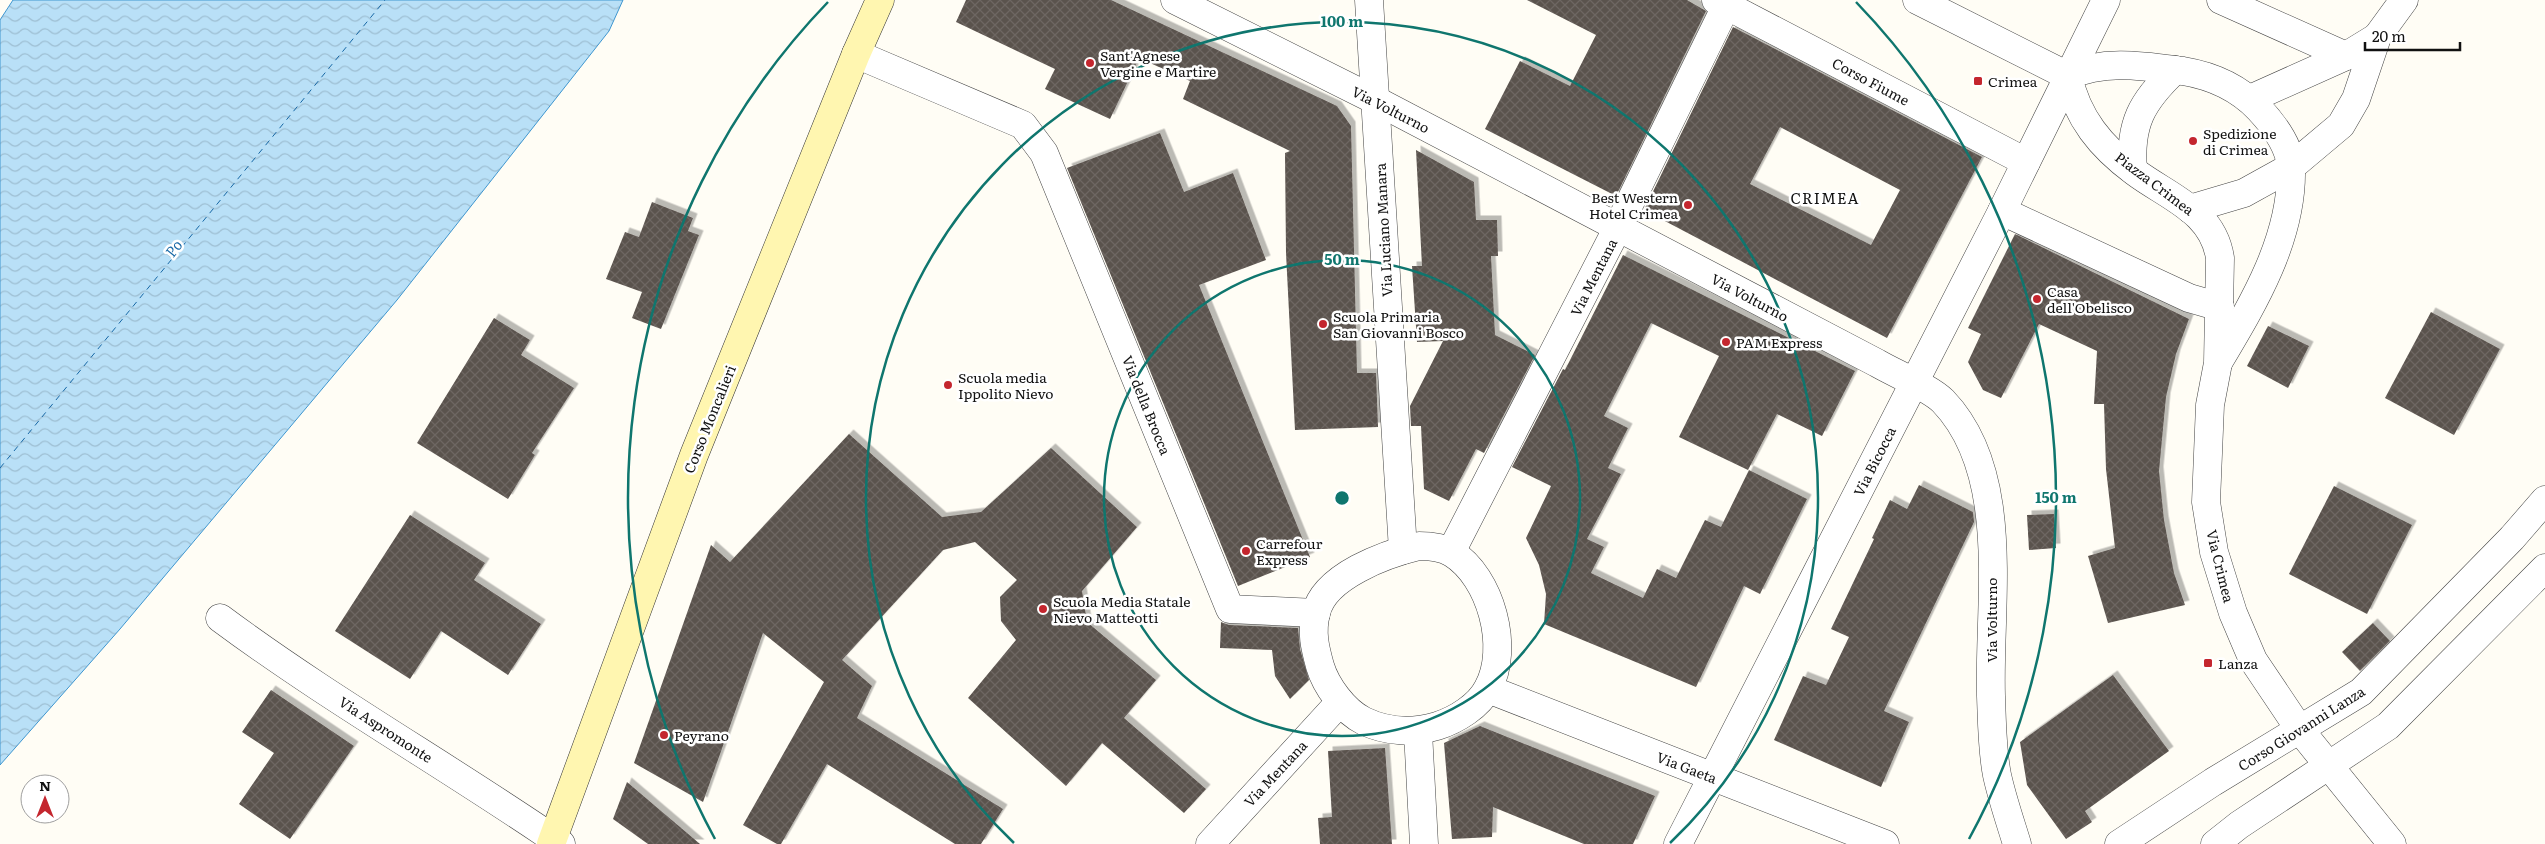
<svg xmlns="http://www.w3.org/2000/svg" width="2545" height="844" viewBox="0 0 2545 844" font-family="Literata,serif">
<defs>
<pattern id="water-waves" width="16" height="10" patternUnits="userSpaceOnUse" patternTransform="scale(1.25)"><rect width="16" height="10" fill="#b9e0f7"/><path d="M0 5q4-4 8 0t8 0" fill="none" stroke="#9ebfd3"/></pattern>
<pattern id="building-cross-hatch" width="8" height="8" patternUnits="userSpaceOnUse" patternTransform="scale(1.25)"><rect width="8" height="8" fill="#5a524d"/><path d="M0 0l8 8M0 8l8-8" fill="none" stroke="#6d6662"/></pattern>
<filter id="shadow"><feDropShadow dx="4.5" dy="-4.5" stdDeviation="0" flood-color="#0004"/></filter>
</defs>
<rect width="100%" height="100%" fill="#fffdf5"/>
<polygon fill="url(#water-waves)" stroke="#3f96cf" points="13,0 623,0 609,31 397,300 120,629 0,765 0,20"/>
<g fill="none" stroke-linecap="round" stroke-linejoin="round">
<polyline stroke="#1768a6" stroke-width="1" stroke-dasharray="6 5" stroke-linecap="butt" points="0,468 385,0"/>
</g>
<g fill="url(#building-cross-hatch)" fill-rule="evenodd" filter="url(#shadow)">
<polygon points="966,0 1111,0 1337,106 1351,126 1357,373 1376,373 1378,427 1295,430 1286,253 1285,153 1290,151 1183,99 1190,81 1139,58 1110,119 1045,89 1055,69 956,22"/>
<polygon points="1527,0 1687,0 1706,11 1616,196 1485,129 1520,61 1570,86 1596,35"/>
<path d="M1733,27l249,130 -95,181 -243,-128zM1780,127l120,63 -29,55 -121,-61z"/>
<polygon points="1160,133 1184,192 1233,173 1266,260 1199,285 1310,557 1238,586 1067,168"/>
<polygon points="1416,150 1474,182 1476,220 1497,220 1498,256 1491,256 1495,335 1535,355 1484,453 1476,449 1449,501 1424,489 1421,426 1411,426 1410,406 1443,341 1417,342 1412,266 1422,266"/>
<polygon points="652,202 693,218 688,231 699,235 661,329 632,318 642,292 606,279 625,232 639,237"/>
<polygon points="2015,234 2189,319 2176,354 2166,397 2159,471 2164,520 2174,573 2185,605 2108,623 2088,556 2115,548 2106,469 2104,404 2094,404 2097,351 2039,324 2001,398 1983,390 1968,362 1981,334 1968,328"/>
<polygon points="1623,255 1855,371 1822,436 1777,414 1748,470 1679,437 1719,356 1651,323 1604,416 1628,428 1608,468 1621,474 1587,539 1604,547 1591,573 1643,598 1657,569 1676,578 1705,520 1721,527 1749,470 1807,499 1760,594 1744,586 1696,687 1544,624 1546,594 1539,565 1526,538 1551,486 1512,467 1563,369 1565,370"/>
<polygon points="2431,312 2500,349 2454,435 2385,398"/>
<polygon points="494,318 530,340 521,355 574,388 532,453 535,455 508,499 417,443"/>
<polygon points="2268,326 2309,346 2288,388 2247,366"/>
<polygon points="849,434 942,517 981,512 1051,448 1137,527 1082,591 1087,622 1156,680 1124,718 1206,789 1184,813 1102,743 1066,786 968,698 1016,640 1001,621 1000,597 1017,580 975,542 943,550 842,660 872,686 857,718 1003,809 981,844 955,844 827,764 781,844 777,844 743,825 824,682 763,633 703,802 634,763 711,545 730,562"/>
<polygon points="1919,485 1973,512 1974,522 1884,711 1909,722 1881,787 1774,740 1803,676 1826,685 1849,637 1831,629 1874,539 1872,538 1890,500 1907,509"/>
<polygon points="2334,486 2412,525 2367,614 2289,574"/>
<polygon points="2054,514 2056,548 2029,550 2027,515"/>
<polygon points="410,515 485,563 474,580 541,624 508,675 441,631 410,679 335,631"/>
<polygon points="1221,622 1229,625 1298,628 1300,649 1309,680 1290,699 1275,676 1272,650 1220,648"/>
<polygon points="2373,623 2390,641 2360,671 2342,652"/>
<polygon points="2113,675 2169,751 2085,811 2092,822 2066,839 2027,785 2020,742"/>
<polygon points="271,690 354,746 290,839 239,804 274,753 242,732"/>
<polygon points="1480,726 1655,796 1633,844 1584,844 1493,807 1492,837 1452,839 1444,743"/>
<polygon points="1385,748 1392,844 1320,844 1318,818 1332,817 1328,751"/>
<polygon points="627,782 700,844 648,844 613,819"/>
</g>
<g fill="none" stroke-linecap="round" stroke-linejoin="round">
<defs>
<g id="minor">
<path d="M1175,0l200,100 502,263c17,10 53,25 66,38 70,73 45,203 48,295 1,25 1,54 6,79 5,23 13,46 20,69"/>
<polyline points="1369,0 1403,550"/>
<polyline points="1716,0 2026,162"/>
<polyline points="2221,0 2346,56"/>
<polyline points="856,54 1023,125 1044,153 1230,609 1316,613"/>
<polyline points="2250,99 2346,56 2377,37"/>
<polyline points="2291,167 2341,125 2356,99 2377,37 2404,0"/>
<polyline points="2002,211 2189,298 2220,307"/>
<path d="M1419,546c11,0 23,1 33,7 39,24 58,95 36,135 -9,18 -32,32 -51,38 -24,7 -50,6 -73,-5 -20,-10 -38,-35 -44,-55 -5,-18 -9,-34 -4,-53 8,-37 70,-59 103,-67z"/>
<polyline points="1451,552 1618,227 1729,0"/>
<path d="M220,618c109,81 229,149 341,226"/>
<polyline points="1488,689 1885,844"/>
<polyline points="1418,732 1424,844"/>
<polyline points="1210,844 1340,702"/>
<polyline points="1678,844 2002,211 2106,0"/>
</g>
<g id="tertiary">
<polyline points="1917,0 2068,76"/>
<path d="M2068,76c9,42 33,71 67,96 35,26 78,39 85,86l-2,105 -8,42 -4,97 8,50 19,61 20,47 47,70 92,114"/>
<path d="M2068,76c36,-17 76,-10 115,-5 30,5 55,16 76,38 15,16 31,37 32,59 2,70 -38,136 -72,193"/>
<path d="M2133,170c-4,-46 9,-69 42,-100"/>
<polyline points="2190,209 2244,193 2291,167"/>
<polyline points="2119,844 2213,782 2361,692 2512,538 2545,500"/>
<polyline points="2215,844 2239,825 2388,726 2545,568"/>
</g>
<polyline id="secondary" points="551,844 694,455 856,54 880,0"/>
</defs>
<use href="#minor" stroke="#444" stroke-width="29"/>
<use href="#tertiary" stroke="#444" stroke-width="29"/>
<use href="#secondary" stroke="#333" stroke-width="29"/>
<use href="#minor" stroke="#fff" stroke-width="28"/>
<use href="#tertiary" stroke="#fff" stroke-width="28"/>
<use href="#secondary" stroke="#fff6b0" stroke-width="28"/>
</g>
<g fill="none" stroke="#0f766e" stroke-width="2.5">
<circle cx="1342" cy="498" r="238"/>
<path d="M1014 843A476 476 0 1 1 1670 843"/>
<path d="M715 839A714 714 0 0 1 828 2M1856 2A714 714 0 0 1 1969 839"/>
</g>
<g fill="#c4262e" stroke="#fff" stroke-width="2">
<circle cx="1090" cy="63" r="5"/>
<rect x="1973" y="76" width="10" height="10" rx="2.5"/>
<circle cx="2193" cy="141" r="5"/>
<circle cx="1688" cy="205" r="5"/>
<circle cx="2037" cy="299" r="5"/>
<circle cx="1323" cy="324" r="5"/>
<circle cx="1726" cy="342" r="5"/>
<circle cx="948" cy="385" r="5"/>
<circle cx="1246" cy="551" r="5"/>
<circle cx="1043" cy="609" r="5"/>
<rect x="2203" y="658" width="10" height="10" rx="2.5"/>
<circle cx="664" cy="735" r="5"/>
</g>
<g text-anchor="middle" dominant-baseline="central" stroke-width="5" stroke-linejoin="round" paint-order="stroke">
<g font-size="14" fill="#111" stroke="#fff" text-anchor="start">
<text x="1100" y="55">Sant'Agnese<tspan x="1100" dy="16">Vergine e Martire</tspan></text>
<text x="1988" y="81">Crimea</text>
<text x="2203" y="133">Spedizione<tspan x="2203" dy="16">di Crimea</tspan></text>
<text x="1678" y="197" text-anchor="end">Best Western<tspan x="1678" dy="16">Hotel Crimea</tspan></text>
<text x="2047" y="291">Casa<tspan x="2047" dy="16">dell'Obelisco</tspan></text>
<text x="1333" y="316">Scuola Primaria<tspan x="1333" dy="16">San Giovanni Bosco</tspan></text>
<text x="1736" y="342">PAM Express</text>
<text x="958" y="377">Scuola media<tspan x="958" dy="16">Ippolito Nievo</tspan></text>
<text x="1256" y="543">Carrefour<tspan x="1256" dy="16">Express</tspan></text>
<text x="1053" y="601">Scuola Media Statale<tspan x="1053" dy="16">Nievo Matteotti</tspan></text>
<text x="2218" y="663">Lanza</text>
<text x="674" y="735">Peyrano</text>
</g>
<g font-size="14" fill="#111" stroke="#fff">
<text transform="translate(1871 81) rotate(28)">Corso Fiume</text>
<text transform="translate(1391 109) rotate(27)">Via Volturno</text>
<text transform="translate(2155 183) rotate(37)">Piazza Crimea</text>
<text transform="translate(1383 230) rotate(-93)">Via Luciano Manara</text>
<text transform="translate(1593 277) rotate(-63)">Via Mentana</text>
<text transform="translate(1750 297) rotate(28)">Via Volturno</text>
<text transform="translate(1147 405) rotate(68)">Via della Brocca</text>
<text transform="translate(709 419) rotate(-68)">Corso Moncalieri</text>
<text transform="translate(1874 461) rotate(-63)">Via Bicocca</text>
<text transform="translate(2221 566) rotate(76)">Via Crimea</text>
<text transform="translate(1991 620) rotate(-90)">Via Volturno</text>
<text transform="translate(2301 728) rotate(-32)">Corso Giovanni Lanza</text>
<text transform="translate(386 729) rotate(33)">Via Aspromonte</text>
<text transform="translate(1687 767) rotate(21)">Via Gaeta</text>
<text transform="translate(1275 773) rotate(-47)">Via Mentana</text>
</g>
<g font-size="15" letter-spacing="1" fill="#111" stroke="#fff">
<text x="1825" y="197">CRIMEA</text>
</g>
<g font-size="15" font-style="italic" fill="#1768a6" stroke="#fff">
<text transform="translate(173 248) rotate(-54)">Po</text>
</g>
</g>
<circle cx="1342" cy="498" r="8" fill="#0f766e" stroke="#fff" stroke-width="2.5"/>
<g font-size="15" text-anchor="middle" font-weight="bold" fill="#0f766e" stroke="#fff" stroke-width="5" stroke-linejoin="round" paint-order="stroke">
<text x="1342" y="27">100 m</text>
<text x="1342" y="265">50 m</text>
<text x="2056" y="503">150 m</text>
</g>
<g transform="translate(45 799)"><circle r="24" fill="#ffffff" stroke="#a0a0a0"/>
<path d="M0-4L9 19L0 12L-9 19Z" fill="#c4262e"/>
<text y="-8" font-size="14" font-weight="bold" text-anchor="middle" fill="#111111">N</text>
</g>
<path d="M2365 42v8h95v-8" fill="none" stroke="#111111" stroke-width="2.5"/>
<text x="2372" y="42" font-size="15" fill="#111111" stroke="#ffffff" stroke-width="4" paint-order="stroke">20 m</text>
</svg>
